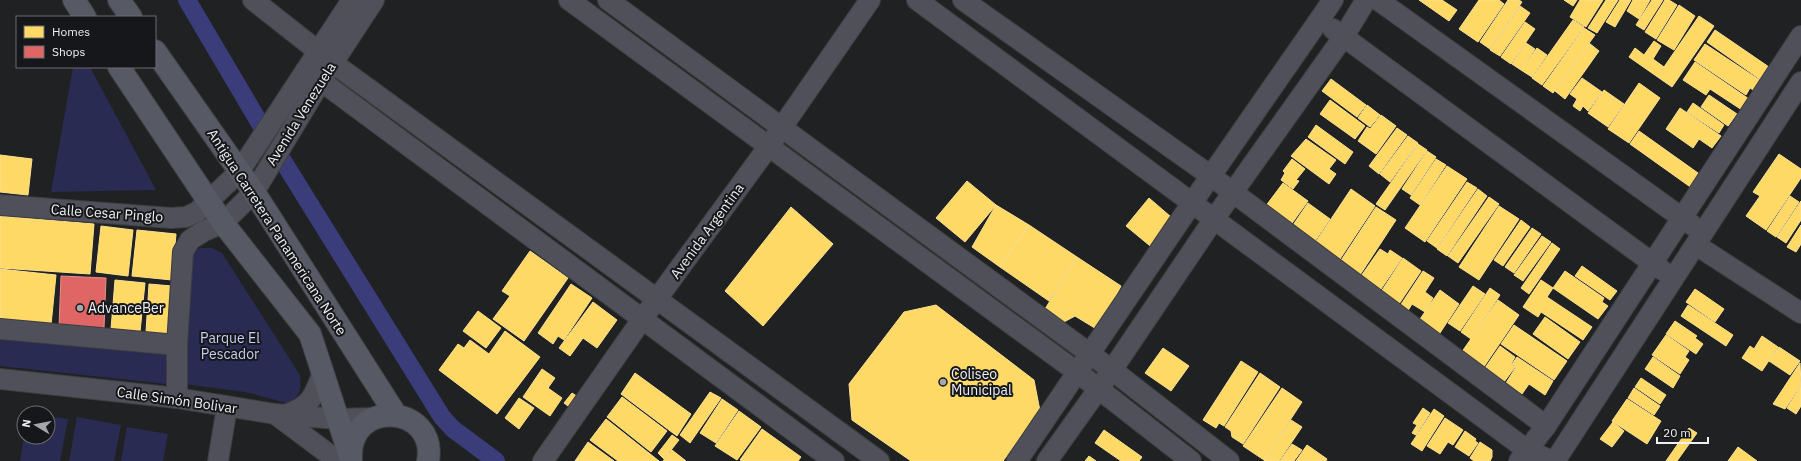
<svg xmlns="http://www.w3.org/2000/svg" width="1801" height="461" viewBox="0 0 1801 461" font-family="'IBM Plex Sans',sans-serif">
<rect width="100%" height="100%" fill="#202122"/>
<g fill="#292b52">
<polygon points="73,67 90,67 156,190 51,192"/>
<path d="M199,248h13l10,5 78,122c1,16 2,20 -13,28l-42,-11 -61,-8 8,-128z"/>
<polygon points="0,334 169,348 166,384 0,366"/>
<polygon points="48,416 68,419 60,461 20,461 24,437 48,437"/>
<polygon points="77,417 121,425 114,461 69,461"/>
<polygon points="127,427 168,434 163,461 121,461"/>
</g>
<g fill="#ffd966" stroke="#fae090">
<polygon points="1419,0 1442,0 1457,10 1449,21"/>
<polygon points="1479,0 1499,0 1504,4 1478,42 1459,29"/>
<polygon points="1508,0 1519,0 1522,2 1490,49 1480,42"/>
<polygon points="1564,0 1577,0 1573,6"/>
<polygon points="1580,0 1603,0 1586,27 1570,17"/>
<polygon points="1606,0 1618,0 1597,33 1588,28"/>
<polygon points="1620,0 1631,0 1615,27 1606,22"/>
<polygon points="1633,0 1650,0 1639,19 1627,11"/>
<polygon points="1652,0 1663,0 1644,30 1636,25"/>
<polygon points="1665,0 1669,0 1677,5 1656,39 1645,32"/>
<polygon points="1679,5 1695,16 1674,50 1657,40"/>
<polygon points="1520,6 1530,13 1500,56 1490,50"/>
<polygon points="1699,16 1714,26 1672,87 1629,57 1635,48 1644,55 1654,41 1661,46 1653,59 1664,67"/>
<polygon points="1573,20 1584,27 1542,85 1532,78"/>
<polygon points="1525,22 1535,29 1511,64 1501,57"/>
<polygon points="1584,28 1595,35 1553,93 1543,86"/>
<polygon points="1715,30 1769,67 1761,80 1707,42"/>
<polygon points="1526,43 1535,49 1521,70 1512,64"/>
<polygon points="1589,43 1599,51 1565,99 1555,91"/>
<polygon points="1705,44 1764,83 1758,93 1750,88 1746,95 1694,60"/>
<polygon points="1537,48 1547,55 1532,77 1521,70"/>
<polygon points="1695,62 1749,99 1742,110 1710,89 1706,95 1683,80"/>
<polygon points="1582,78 1602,92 1588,111 1583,106 1580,111 1573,106 1577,99 1570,94"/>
<polygon points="1331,79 1366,105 1357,117 1322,91"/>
<polygon points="1639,83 1660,98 1629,143 1608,129"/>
<polygon points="1604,90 1624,104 1608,127 1588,113"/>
<polygon points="1709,95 1737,114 1728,126 1701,107"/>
<polygon points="1330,100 1365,126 1355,139 1320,114"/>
<polygon points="1693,103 1724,125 1719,133 1687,112"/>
<polygon points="1367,105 1380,115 1370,127 1358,118"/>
<polygon points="1680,108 1721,136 1712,148 1699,139 1693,148 1666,129"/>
<polygon points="1381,115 1396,126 1376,154 1358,141 1367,127 1370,129"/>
<polygon points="1316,125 1353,152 1345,164 1308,137"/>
<polygon points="1397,128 1407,135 1379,174 1369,166"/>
<polygon points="1639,131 1705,178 1696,191 1630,144"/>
<polygon points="1408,136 1418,143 1390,182 1380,174"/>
<polygon points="1306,139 1336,160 1329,169 1336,174 1329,184 1291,156"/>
<polygon points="1418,144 1427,150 1385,210 1376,204"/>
<polygon points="1427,151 1436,157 1411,195 1402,189"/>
<polygon points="1779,154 1801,169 1801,178 1766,230 1746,216 1760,196 1753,192"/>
<polygon points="0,155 32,159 28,195 0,192"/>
<polygon points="1292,159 1305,169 1296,180 1299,181 1293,189 1281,180 1285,173 1283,171"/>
<polygon points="1436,159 1446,165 1420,205 1410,198"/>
<polygon points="1447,166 1467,179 1425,242 1405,228"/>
<polygon points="967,181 996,205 965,242 936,218"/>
<polygon points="1467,182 1477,188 1437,248 1427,241"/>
<polygon points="1283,183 1308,201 1290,226 1265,207"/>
<polygon points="1351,189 1375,206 1338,262 1313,246"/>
<polygon points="1478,189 1487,196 1447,256 1437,249"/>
<polygon points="1790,196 1799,202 1776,237 1767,231"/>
<polygon points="1489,197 1499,204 1458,263 1448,256"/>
<polygon points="1149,198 1178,223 1155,250 1126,226"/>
<polygon points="1801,201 1801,220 1786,243 1777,237"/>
<polygon points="1308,203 1330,219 1313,244 1291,228"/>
<polygon points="996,205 1029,225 1000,267 972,247"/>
<polygon points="1499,206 1519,219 1479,280 1459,267"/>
<polygon points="791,207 833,244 763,326 725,291"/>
<polygon points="1376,207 1396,220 1358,278 1338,265"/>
<polygon points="0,216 94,224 90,274 0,268"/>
<polygon points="1521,220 1530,227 1503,266 1494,260"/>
<polygon points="1029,225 1077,257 1049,301 1000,267"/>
<polygon points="1801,225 1801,244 1796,252 1787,247"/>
<polygon points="101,226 133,230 128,276 96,272"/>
<polygon points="1532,228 1541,234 1514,273 1505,267"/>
<polygon points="137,230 176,234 172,280 132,276"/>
<polygon points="1542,236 1551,242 1523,281 1514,275"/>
<polygon points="1552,243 1560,249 1529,294 1521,288"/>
<polygon points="1380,249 1388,254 1390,250 1402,258 1379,292 1359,279"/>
<polygon points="530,251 568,278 524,341 493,319 510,296 502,291"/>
<polygon points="1077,257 1121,286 1098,330 1075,316 1064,322 1045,309"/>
<polygon points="1403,258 1421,271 1395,310 1377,298"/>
<polygon points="1582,266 1617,291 1610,300 1575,276"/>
<polygon points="0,269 56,275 51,325 0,319"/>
<polygon points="1423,271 1434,278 1425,292 1433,298 1425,312 1412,304 1406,314 1398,309"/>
<polygon points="1565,271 1604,298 1602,302 1608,306 1598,319 1553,288"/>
<polygon points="115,280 145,283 140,332 111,329"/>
<polygon points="1541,280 1553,288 1547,297 1592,327 1583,340 1541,312 1538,317 1523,307"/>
<polygon points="149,284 172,286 168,334 146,332"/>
<polygon points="571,284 592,298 564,340 558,336 553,344 538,333"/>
<polygon points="1473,286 1485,294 1460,331 1448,323"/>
<polygon points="1490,288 1500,295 1471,339 1461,332"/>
<polygon points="1695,289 1724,309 1715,322 1686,302"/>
<polygon points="1440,290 1459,304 1438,336 1418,322"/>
<polygon points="1498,300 1519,315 1481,371 1459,356"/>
<polygon points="593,302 617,320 597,348 583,338 570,356 559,348"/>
<polygon points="936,305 1034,380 1040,411 1003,461 911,461 852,420 849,384 904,312"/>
<polygon points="1688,305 1733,335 1726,346 1681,316"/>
<polygon points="478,311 501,328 486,348 463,331"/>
<polygon points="1545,317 1580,342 1568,359 1533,334"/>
<polygon points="1675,321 1697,336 1695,338 1703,344 1696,354 1666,334"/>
<polygon points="1514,325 1567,361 1554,380 1501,344"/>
<polygon points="505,331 540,357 497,414 439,370 458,344 464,348 470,340 489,354"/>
<polygon points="1666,335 1689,351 1685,357 1689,360 1680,374 1652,355"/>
<polygon points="1762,336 1778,347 1762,371 1742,358 1750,346 1754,349"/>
<polygon points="1500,346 1515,357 1511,364 1515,367 1504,382 1485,368"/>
<polygon points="1779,347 1800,361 1790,375 1769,361"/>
<polygon points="1163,348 1189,366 1171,391 1145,373"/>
<polygon points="1517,357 1553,381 1545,395 1529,384 1522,394 1506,383 1516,367 1512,364"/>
<polygon points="1653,357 1680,376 1673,388 1645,369"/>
<polygon points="1241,361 1258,372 1224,426 1219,423 1216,428 1203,420"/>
<polygon points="1800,363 1801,385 1785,409 1773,404"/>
<polygon points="542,369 555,378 548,388 562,398 550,416 523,397"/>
<polygon points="635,373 691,414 677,436 621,394"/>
<polygon points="1260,373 1280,387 1243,444 1232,437 1231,431 1225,427"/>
<polygon points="1641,378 1666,395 1660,404 1635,387"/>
<polygon points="1801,386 1801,406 1796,414 1787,408"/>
<polygon points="1282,388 1302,402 1264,460 1243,446"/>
<polygon points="1634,388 1660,406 1654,415 1628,398"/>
<polygon points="710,392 721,398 690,443 680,435"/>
<polygon points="572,393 581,399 572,409 564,403"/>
<polygon points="622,397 667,431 651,452 607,417"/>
<polygon points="519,398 534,408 519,429 505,418"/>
<polygon points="722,399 738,410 716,443 700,433"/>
<polygon points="1627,399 1661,421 1647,444 1612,421"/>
<polygon points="1423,408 1430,413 1416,435 1412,433 1417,425 1413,423"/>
<polygon points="1434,409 1444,416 1422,451 1411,444"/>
<polygon points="739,411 761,427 737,460 715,446"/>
<polygon points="1445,418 1463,430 1453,445 1448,442 1440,454 1427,446"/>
<polygon points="606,419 659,461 618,461 590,440"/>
<polygon points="1291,420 1302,427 1279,461 1265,461 1264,460"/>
<polygon points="1613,422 1624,431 1612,447 1600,439"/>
<polygon points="1689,428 1697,433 1677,461 1666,461"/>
<polygon points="762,429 801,457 798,461 743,461 740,460"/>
<polygon points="1104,430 1142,457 1139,461 1121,461 1095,443"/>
<polygon points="1465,431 1476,439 1475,441 1478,443 1469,456 1455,447"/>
<polygon points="672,435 679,440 664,459 658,453"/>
<polygon points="588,442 614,461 575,461"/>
<polygon points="1480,442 1492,450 1492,457 1490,461 1474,461 1470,458"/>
<polygon points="1292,444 1302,450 1294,461 1280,461"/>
<polygon points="1307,445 1327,459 1326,461 1296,461"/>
<polygon points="1738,447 1757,461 1728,461"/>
<polygon points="672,450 686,461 663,461"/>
<polygon points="1089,456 1096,461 1085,461"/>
</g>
<polygon fill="#e06666" stroke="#e48f90" points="61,276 106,278 104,328 59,327"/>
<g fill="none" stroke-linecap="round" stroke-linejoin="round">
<polyline stroke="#3b3d7a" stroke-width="18" points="187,0 265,132 442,417 453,429 496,461"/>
<defs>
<g id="minor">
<polyline points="253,0 333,63 879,461"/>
<polyline points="569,0 1077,372 1191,461"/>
<polyline points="608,0 1112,370 1229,461"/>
<polyline points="917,0 1527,450 1552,461"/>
<polyline points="963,0 1211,176 1546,426"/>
<polyline points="1378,0 1692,225"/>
<polyline points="1333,29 1662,270"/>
<polyline points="306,70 834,461"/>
<polyline points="0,205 171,218 186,217 197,212 239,172 352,0"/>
<polyline points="1696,245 1801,313"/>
<polyline points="0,329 177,345"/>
<polyline points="0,379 177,398 275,414 338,419 374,418"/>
<polyline points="177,398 177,345 183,252 190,240 204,231 223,223 254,192 321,81 374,0"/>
<polyline points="275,414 338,461"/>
<path d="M285,415c26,-9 29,-18 38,-43"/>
<polyline points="218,461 227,407"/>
<polyline points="543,461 643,318 769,146 870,0"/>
<polyline points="1017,461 1192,203 1333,0"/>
<polyline points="1047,461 1112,370 1214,219 1344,36 1366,0"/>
<polyline points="1519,461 1546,426 1801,36"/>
<polyline points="1555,461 1801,82"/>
</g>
<g id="major">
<polyline points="74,0 85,17"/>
<polyline points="119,0 131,17"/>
<polyline points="155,51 254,192 396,415"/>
<polyline points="119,67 223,223 310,334 351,459"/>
<path d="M351,460c-4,-63 87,-56 77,1"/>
</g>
</defs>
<use href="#minor" stroke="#3d3e3f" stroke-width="22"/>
<use href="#major" stroke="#3d3e3f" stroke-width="24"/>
<use href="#minor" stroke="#4f5059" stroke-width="20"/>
<use href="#major" stroke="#575964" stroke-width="22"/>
</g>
<g fill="#a7a7a9" stroke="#16171a" stroke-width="1.5">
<circle cx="80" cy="308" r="4"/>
<circle cx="943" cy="382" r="4"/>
</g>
<g text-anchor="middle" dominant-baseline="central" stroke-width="4" stroke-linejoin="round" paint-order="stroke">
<g font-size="14" fill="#efeff1" stroke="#16171a">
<text transform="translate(301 114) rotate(-58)">Avenida Venezuela</text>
<text transform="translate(107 213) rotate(4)">Calle Cesar Pinglo</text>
<text transform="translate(707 231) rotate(-54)">Avenida Argentina</text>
<text transform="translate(277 232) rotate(57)">Antigua Carretera Panamericana Norte</text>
<text transform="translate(177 400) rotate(8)">Calle Simón Bolivar</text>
</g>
<g font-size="14" fill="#efeff1" stroke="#16171a" text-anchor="start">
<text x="88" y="308">AdvanceBer</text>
<text x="951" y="374">Coliseo<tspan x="951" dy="16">Municipal</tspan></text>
</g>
<g font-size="14" fill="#c6ccf4" stroke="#16171a">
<text x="230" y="338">Parque El<tspan x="230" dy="16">Pescador</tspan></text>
</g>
</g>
<rect x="16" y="16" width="140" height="52" fill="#16171a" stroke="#6d6d70"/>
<rect x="24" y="26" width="20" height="12" fill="#ffd966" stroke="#6d6d70"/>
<text x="52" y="36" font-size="12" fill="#efeff1">Homes</text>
<rect x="24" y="46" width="20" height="12" fill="#e06666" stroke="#6d6d70"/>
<text x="52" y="56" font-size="12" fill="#efeff1">Shops</text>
<g transform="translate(36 425) rotate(280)"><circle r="19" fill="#16171a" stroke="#6d6d70"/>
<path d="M0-3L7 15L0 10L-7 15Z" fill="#a7a7a9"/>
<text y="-6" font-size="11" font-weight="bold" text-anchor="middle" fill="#efeff1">N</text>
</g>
<path d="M1657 437v6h51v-6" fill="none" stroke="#efeff1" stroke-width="2"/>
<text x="1663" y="437" font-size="12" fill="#efeff1" stroke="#16171a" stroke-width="3" paint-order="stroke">20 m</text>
</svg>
